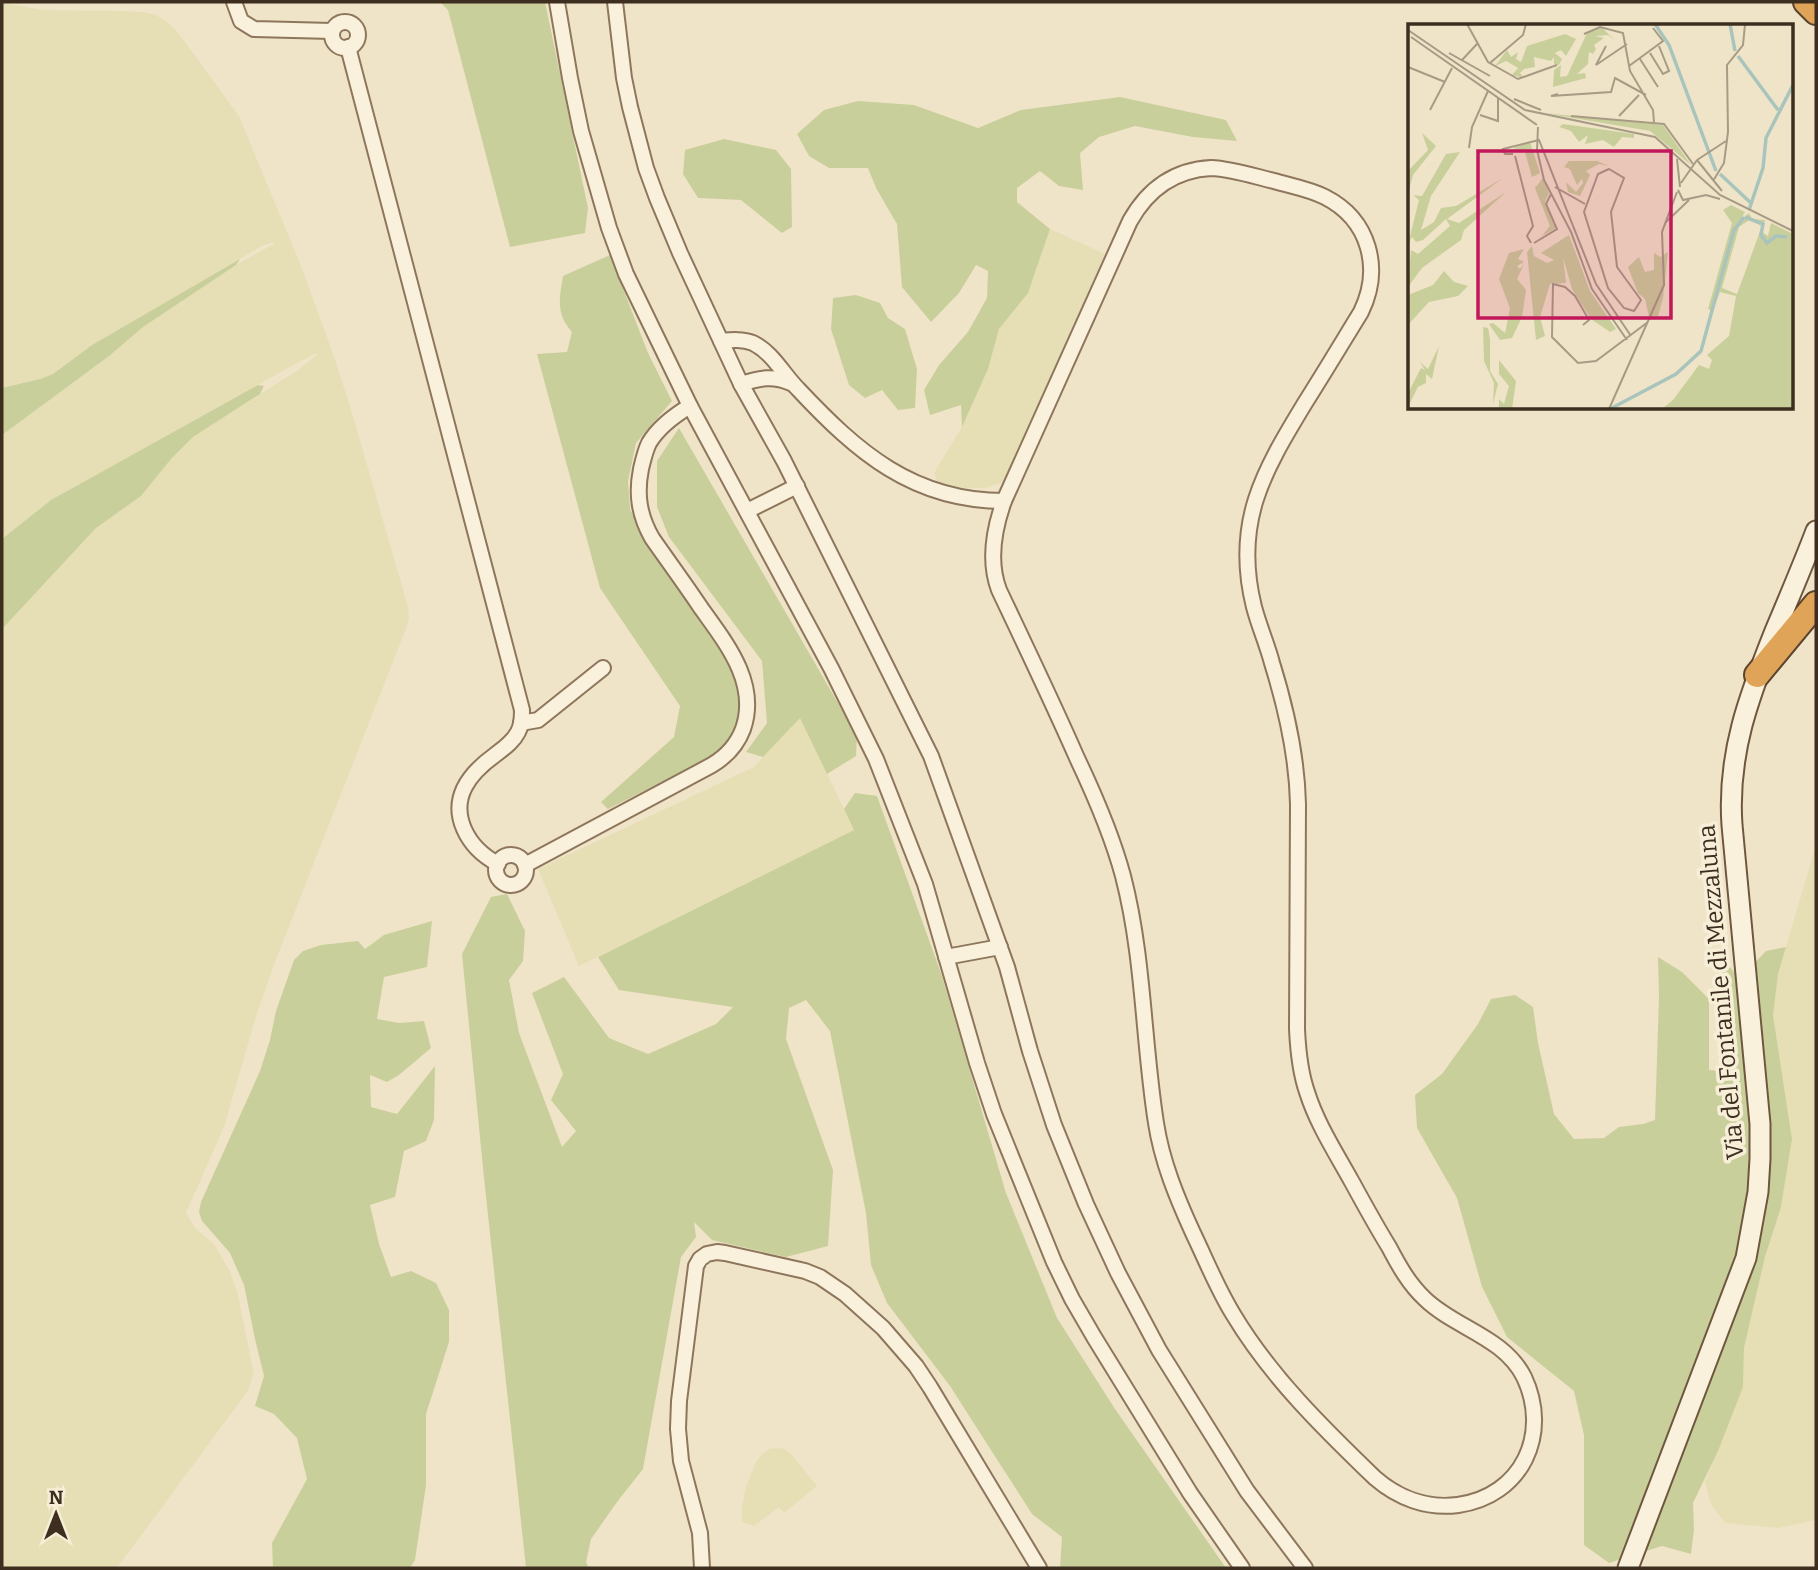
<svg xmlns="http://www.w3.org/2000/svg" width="1818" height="1570" viewBox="0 0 1818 1570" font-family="Bitter,serif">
<rect width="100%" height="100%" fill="#f0e4c8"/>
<g fill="#e6deb5">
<polygon points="2,3 44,10 119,11 144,12 156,15 170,24 179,34 239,116 301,266 335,359 352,413 408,607 409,620 405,631 275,962 257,1013 224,1127 186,1213 195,1228 214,1244 230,1272 237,1291 254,1374 247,1392 117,1568 2,1568 2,629 96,528 141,496 171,459 193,437 298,370 318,354 315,354 297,363 51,500 2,539 2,435 109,356 143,327 236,265 274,244 274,242 262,246 92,345 53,374 40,379 2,388"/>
<polygon points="1050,229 1105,254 1004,482 985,488 963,488 938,482 934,473 962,427 988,369 999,329 1028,293"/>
<polygon points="800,717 854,830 579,966 538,869 754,767"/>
<polygon points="1816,845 1816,1520 1778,1528 1725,1523 1711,1505 1705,1482 1743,1387 1744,1348 1765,1257 1781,1207 1792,1139 1773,1015 1778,974"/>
<polygon points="778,1448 785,1449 792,1455 817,1486 784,1513 779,1507 754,1526 742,1522 742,1508 746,1487 756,1462 762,1454 769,1449"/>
</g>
<g fill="#c9cf9b">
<polygon points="440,2 545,2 588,208 585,233 510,247 448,10"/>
<polygon points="1120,97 1226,120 1237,141 1193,137 1135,126 1099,137 1080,153 1083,190 1059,186 1040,171 1017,188 1017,202 1050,229 1028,293 999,329 988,369 962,427 961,405 930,415 924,390 939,365 968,332 987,298 988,271 976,265 959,293 931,322 902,287 897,224 876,188 868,168 829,168 809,156 797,134 824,110 858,101 914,105 978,128 1021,110"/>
<polygon points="724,139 776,150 791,169 792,227 782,233 741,200 698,198 683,174 685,150"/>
<path d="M610,255l38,98 24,48 -36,42 -8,38 2,28 14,28 67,95 19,31 10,23 1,18 -5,26 -14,22 -114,57 -7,-7 73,-65 6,-31 -80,-118 -63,-234 30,-2 5,-20c-16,-19 -13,-32 -9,-56z"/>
<polygon points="240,259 236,265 143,327 109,356 2,435 2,388 40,379 53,374 92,345"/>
<polygon points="856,295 880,303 888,318 905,329 917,369 915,408 898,410 882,390 865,398 849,385 831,329 833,298"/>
<polygon points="258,385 264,386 260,394 193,437 171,459 141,496 96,528 2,629 2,539 51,500"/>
<polygon points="679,428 857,736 856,756 827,774 800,718 763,757 746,752 767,723 762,661 669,537 657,507 657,461"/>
<polygon points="855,793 877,796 942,976 1006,1193 1057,1318 1115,1409 1226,1568 1060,1568 1062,1537 1032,1514 950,1386 887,1303 871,1265 866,1213 830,1031 806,1000 789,1008 786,1039 833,1170 828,1246 786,1257 712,1240 694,1222 696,1237 681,1257 643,1469 617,1502 591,1539 586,1562 589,1568 526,1568 484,1178 462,954 491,897 507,894 525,931 523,961 509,980 519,1033 562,1147 576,1131 551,1100 563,1074 532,993 564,977 609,1038 648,1054 716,1024 733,1007 619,990 598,957 854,830 844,809"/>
<polygon points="432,921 427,967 384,977 377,1019 399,1023 424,1021 431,1048 399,1075 387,1082 370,1075 371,1107 397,1114 435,1066 434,1120 426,1141 404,1151 395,1197 370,1205 379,1244 391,1277 411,1271 436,1283 449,1310 449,1342 426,1414 426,1485 415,1560 410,1568 273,1568 272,1543 307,1479 297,1438 274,1414 255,1406 264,1376 255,1339 244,1285 230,1253 202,1221 199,1212 201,1202 260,1071 270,1040 276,1011 294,960 303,951 321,945 358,941 365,949 384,935"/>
<polygon points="1786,947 1778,974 1773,1015 1792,1139 1781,1207 1765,1257 1744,1348 1743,1387 1718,1451 1693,1503 1694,1530 1691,1554 1662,1546 1609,1563 1584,1545 1584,1435 1574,1391 1507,1337 1482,1287 1457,1198 1417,1128 1415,1095 1442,1074 1478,1024 1491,999 1515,995 1533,1007 1538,1043 1554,1114 1574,1139 1604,1138 1619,1127 1643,1124 1655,1120 1659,998 1658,957 1682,972 1709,999 1709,1070 1720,1071 1717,975 1725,960 1739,979 1766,951"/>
</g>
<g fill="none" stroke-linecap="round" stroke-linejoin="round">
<defs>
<g id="street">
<polyline points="234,2 241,21 254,29 332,31"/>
<polyline points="557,2 570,78 581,131 609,228 626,274 690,406 831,668 876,759 925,884 977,1063 994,1114 1054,1262 1072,1299 1094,1337 1190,1493 1242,1568"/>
<polyline points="615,2 624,78 630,107 646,168 657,198 680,253 741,384 784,461 931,756 1007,967 1030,1051 1054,1125 1086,1204 1118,1273 1159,1350 1247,1491 1305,1568"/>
<circle cx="345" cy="35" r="13"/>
<path d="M348,47l174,663c0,8 0,15 -4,22 -5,10 -14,16 -23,23 -25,18 -45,42 -31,74 7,16 19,27 34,35"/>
<path d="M1211,168c22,1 42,8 63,13 17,5 35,8 51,16 45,23 57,72 36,115 -19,31 -37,61 -56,91 -42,69 -72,120 -51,204 5,19 13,37 18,56 14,45 25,93 26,141l-1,225c1,22 3,43 10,63 10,32 29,61 45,90 12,22 24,44 37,65 10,19 20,37 36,52 30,29 79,38 99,78 27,57 -2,119 -66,128 -31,4 -60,-7 -83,-27 -52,-50 -105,-102 -142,-164 -16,-26 -27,-54 -40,-81 -16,-35 -31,-71 -37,-110 -13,-82 -12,-166 -33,-247 -11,-41 -28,-80 -46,-118 -25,-57 -52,-113 -78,-168 -11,-29 -5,-61 5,-89l126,-280c18,-32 44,-51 81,-53z"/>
<path d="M721,341c11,-1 22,-2 32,2 20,10 30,31 45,46 59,63 115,112 206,112"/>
<path d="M741,384c18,-6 32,-9 50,-1"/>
<polyline points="747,511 797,486"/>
<polyline points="521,723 538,720 603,668"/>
<circle cx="511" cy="870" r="15"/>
<path d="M525,865l187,-100c15,-9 25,-20 31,-36 16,-46 -17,-86 -42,-121 -16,-24 -33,-47 -49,-70 -13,-23 -16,-44 -11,-69 2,-8 4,-18 8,-26 9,-15 26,-28 41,-37"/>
<polyline points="946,957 1000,947"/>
<polyline points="702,1568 700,1533 681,1461 678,1429 679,1401 696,1266 700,1259 707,1254 717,1252 725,1253 805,1271 820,1277 845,1294 883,1328 916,1366 930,1387 1039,1568"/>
</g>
<path id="secondary" d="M1628,1568l118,-310 12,-66 2,-33v-35l-28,-299c-5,-71 17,-129 43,-194 14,-33 28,-66 41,-100"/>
<g id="highway">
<polyline points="1806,2 1816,12"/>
<polyline points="1757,675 1816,604"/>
</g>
</defs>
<use href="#street" stroke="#8d765c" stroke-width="18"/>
<use href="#secondary" stroke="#6f573f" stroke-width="23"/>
<use href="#highway" stroke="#5b4430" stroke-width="28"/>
<use href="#street" stroke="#faf1dc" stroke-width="14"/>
<use href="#secondary" stroke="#faf1dc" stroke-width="19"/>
<use href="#highway" stroke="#e0a458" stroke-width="24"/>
</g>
<g text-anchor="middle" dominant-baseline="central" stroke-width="7" stroke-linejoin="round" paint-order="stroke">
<g font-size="24" fill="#3d2e20" stroke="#f7eed8">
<text transform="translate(1721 992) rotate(-95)">Via del Fontanile di Mezzaluna</text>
</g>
</g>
<g transform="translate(1408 24)">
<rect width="385" height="385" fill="#f0e4c8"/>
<path d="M193,3l14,13 -7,-5 -13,1 9,2 -10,7 2,4 -3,5 -4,-2 -1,12 -11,10 8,-1 1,5 -33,9 1,-17 7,-5 -1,12 7,-1 20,-43zM157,10l11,5 -10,17 -5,-6 -6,3 7,6 -3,6 -5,-1v-7l-3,4 -17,-4 1,10 -11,2 -4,4 4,5 -12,-3 6,-7 -12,-7 -11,5 12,-16 4,7 7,-5 -2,7 5,3 6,-16zM136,89l119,12 28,40 -41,-34zM155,100l71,10v4l-12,-1 -8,10 -11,-7 -18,4 3,-9 -9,7 -8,-11 -12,-4zM14,109l14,13 -23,29 -5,19v-23l20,-21zM122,118l10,31 -8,4 -7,-25 -12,-4zM52,128l-29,44 -10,34 13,-8 7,-14 15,-2 47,-28 -56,41 12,4 47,-31 -42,38 -3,10 -39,28 -14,19 3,-37 7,4 32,-28 -4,-7 -23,21 -7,2 -4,-5 -4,7 11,-44 -6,-5 9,1 24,-42zM161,137h28l12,5 -10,-2 -13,7 4,4 -10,21 -12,-4 -2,-10 10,10 7,-9 -1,-4 -5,6 -7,-16 -6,-2zM135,154l6,15 -4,9 11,26 -14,8 8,-10 -15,-38zM323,181l14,7 -5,9 9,-8 3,6 13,1 -3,12 6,4 3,-13 22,11v175h-144l14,-1 10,-8 26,-35 10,4 3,-9 -5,-5 22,-19 7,-40 -16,-4 -7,19 -5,-2 24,-86 -9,-13zM341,196l13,6 -25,68 -15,-6 17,-61zM161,211l21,56 26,38 -6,3 -19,-13 -19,-30 -9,-32 3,26 -16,1 -10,33 5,19 -9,4 -9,-88 5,-6 4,22 -2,-12 13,7 7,-3 -13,-7zM116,225l-6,10 6,3 -7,4 3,3 4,-5 -7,15 9,11 -4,27 -10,21 -12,2 -11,-16 4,-1 12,10 5,-25 -11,-29 10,-26zM260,228l-5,46 -5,18 -9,1 -4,-18 -7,-6 -10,-26 11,-10 6,15 9,-2v-17l6,4zM36,247l10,11 14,4 -10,10 -29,6 -21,23v-30l25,-10zM75,303l5,1 2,11v32l8,13 -5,20 1,-21 -10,-22zM31,322l-7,33 -6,-5v9l-8,4 -10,20v-14l13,-25 4,2 -5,-8 8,7zM91,336l17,21 -4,28 -13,-1v-9l5,5 5,-18 -10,-12z" fill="#c9cf9b" fill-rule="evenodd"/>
<path fill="none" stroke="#a9c4bc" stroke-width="3.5" d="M247,0l14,21 47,126M322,0l5,27M330,32l40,54M312,150l32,30M341,186l14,-42 3,-30 27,-53M337,193l18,7 -2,11 6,8 9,-7 11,1M202,385l66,-35 25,-23 33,-121 10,-13"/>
<path fill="none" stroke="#a89b85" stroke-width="2" d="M59,0l21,38 30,17 39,-14M0,6l117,80 130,27 65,58 73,36M176,10l16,-7 23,6 7,38 23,39 1,12M3,13l126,88M198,22l-10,19 31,-21M41,29l41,23M242,29l13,21 6,-3 -10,-25M232,35l18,28M54,36l15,-16M82,39l33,-28 3,-11M221,42l34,-25 -10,-13M0,43l37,15M150,70l-7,2 60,-4 4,-14 31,17M106,75l27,11M22,86l22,-42M72,91l18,6v-23M163,92l93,8 29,40M211,92l20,-21M130,103l-1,23 7,30 27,52 21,57 35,51M61,124l3,-21 16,-36M105,130h-8l-2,-5 36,-9 57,144 35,52M107,132l18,70 -6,10 4,7M269,135l3,28M289,136l25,31M289,136l29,-19M201,145l15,9 -13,34 6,55 24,33 -7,11 -10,-3 -16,-20 -24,-76 14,-38zM305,157l11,-18 4,-31 -1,-67 16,-20 2,-21M273,159l16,-23M147,163l30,17M270,166l5,10 23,-5 14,4M257,199l24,-23M126,219l23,-14 -11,-25 5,-10M175,301l6,-5 -14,-24 -10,-9 -12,-3 -1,53 26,26 18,-2 52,-39M201,385l55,-124 -2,-53 15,-40"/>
<path fill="#c2185b" fill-opacity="0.15" stroke="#c2185b" stroke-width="3.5" d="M70,127h193v167h-193z"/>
<rect width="385" height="385" fill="none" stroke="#3d2e20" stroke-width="3.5"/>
</g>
<rect width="1818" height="1570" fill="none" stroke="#3d2e20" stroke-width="7"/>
<g transform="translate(56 1514)" stroke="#f7eed8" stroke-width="5" paint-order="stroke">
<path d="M0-5L12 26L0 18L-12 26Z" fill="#3d2e20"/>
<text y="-10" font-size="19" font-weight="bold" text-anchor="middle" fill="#3d2e20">N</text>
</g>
</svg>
